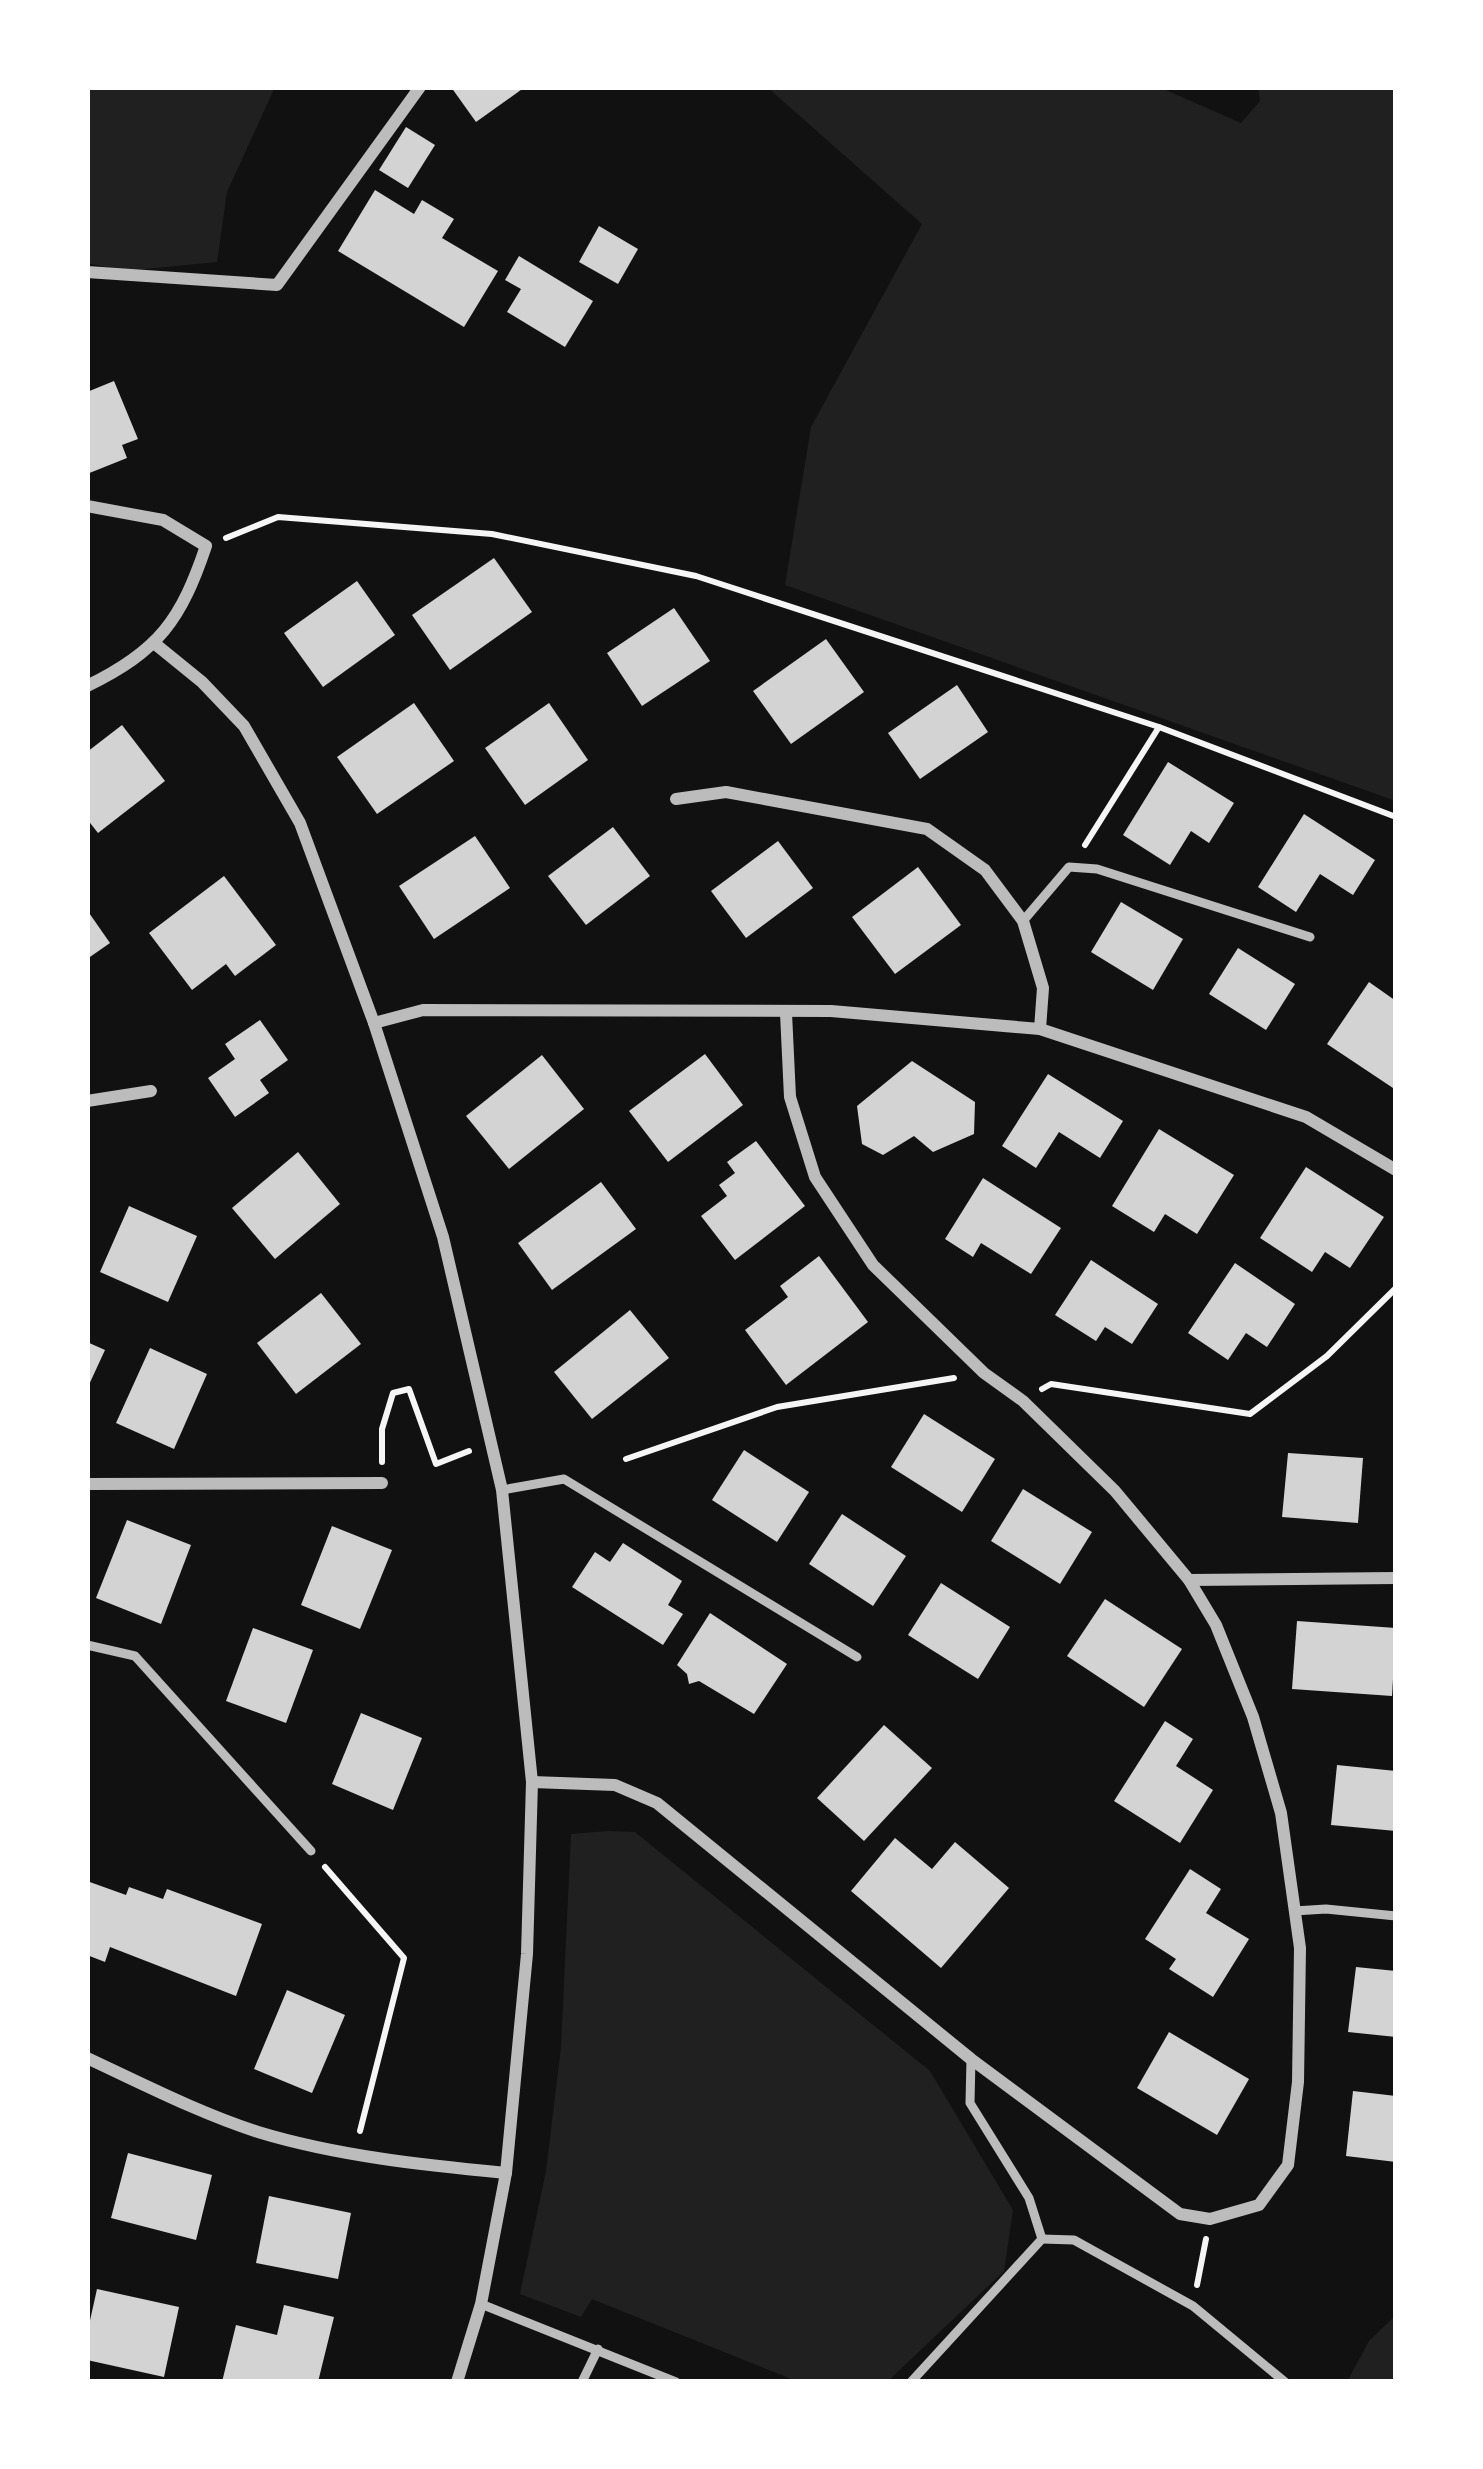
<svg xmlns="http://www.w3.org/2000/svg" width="1483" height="2469" viewBox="0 0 1483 2469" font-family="Arial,sans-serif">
<rect width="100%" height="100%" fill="#111"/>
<g fill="#202020">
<polygon points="87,87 275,87 227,192 217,262 124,271 87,263"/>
<polygon points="767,87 1159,87 1241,123 1260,101 1258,87 1396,87 1396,801 785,585 811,427 922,224"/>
<polygon points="608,1831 635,1832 930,2071 1013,2210 1004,2271 889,2380 799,2382 592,2299 581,2317 520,2294 546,2171 561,2047 571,1834"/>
<polygon points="1396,2315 1396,2382 1347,2382 1369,2341"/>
</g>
<g fill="#d3d3d3">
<polygon points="451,87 525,87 476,122"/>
<polygon points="406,127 435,145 408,188 379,170"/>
<polygon points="375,190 414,214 422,200 454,219 442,238 498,271 464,327 338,251"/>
<polygon points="599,226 638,249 618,284 579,262"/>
<polygon points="519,256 593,301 565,347 507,312 521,289 505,280"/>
<polygon points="114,381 138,439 122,445 127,458 87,474 87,392"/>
<polygon points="494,558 532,612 450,670 412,615"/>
<polygon points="357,581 395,635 323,687 284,633"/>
<polygon points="674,608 710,661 642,706 607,653"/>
<polygon points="826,639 864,692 791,744 753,691"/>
<polygon points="957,685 988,732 920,779 888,733"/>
<polygon points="414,703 454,761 377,814 337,757"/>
<polygon points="549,703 588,760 525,805 485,748"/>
<polygon points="122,725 165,781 98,833 87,819 87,752"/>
<polygon points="1168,762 1234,803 1209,843 1191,831 1170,865 1123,835"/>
<polygon points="1304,814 1375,860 1353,895 1320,874 1296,912 1258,887"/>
<polygon points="613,827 650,876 586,925 548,876"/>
<polygon points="475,836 510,888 434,939 399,886"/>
<polygon points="778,841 813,888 746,938 711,891"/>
<polygon points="918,867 961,925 895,974 852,917"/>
<polygon points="224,876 276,945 235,976 226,964 192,990 149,933"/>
<polygon points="1121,902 1183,939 1153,990 1091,952"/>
<polygon points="87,910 110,943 87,959"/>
<polygon points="1238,948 1295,984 1266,1030 1209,994"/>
<polygon points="1369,982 1396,1001 1396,1090 1327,1044"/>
<polygon points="260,1020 288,1060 260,1080 269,1093 235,1117 208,1078 235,1059 225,1044"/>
<polygon points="705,1054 743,1105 668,1162 629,1111"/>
<polygon points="542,1055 584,1109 509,1169 466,1116"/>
<polygon points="912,1061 975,1102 974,1134 933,1152 914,1136 883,1155 862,1144 857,1106"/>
<polygon points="1048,1074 1123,1121 1100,1158 1059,1132 1036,1168 1002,1146"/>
<polygon points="1159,1129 1234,1175 1197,1234 1165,1214 1154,1232 1112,1206"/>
<polygon points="756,1141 805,1206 735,1260 701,1216 727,1196 719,1185 735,1173 727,1162"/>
<polygon points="298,1152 340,1204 275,1259 232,1208"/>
<polygon points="1306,1167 1384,1217 1350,1268 1325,1252 1312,1272 1260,1238"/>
<polygon points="983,1178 1061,1228 1031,1274 981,1243 973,1257 945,1239"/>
<polygon points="601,1182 636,1229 552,1290 518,1243"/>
<polygon points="129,1206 197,1236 168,1302 100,1272"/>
<polygon points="819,1256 868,1322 786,1385 745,1330 788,1297 780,1286"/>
<polygon points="1091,1260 1158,1304 1132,1344 1105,1327 1096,1341 1055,1315"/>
<polygon points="1235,1263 1295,1304 1267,1347 1246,1333 1228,1360 1188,1333"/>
<polygon points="321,1293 361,1344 296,1394 257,1343"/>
<polygon points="630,1310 669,1358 592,1419 554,1372"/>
<polygon points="87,1342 105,1350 87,1389"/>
<polygon points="150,1348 207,1374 174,1449 116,1423"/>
<polygon points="924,1414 995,1459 962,1512 891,1467"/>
<polygon points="744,1450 809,1492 777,1542 712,1500"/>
<polygon points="1288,1453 1363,1458 1358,1523 1282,1517"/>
<polygon points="1023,1489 1092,1532 1060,1584 991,1541"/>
<polygon points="842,1514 906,1556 873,1606 809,1564"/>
<polygon points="127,1520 191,1545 161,1624 96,1598"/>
<polygon points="332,1526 392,1550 360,1629 301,1605"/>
<polygon points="623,1543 682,1581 668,1605 683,1614 663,1645 572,1587 595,1552 610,1562"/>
<polygon points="941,1583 1010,1627 978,1679 908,1635"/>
<polygon points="1105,1599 1182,1649 1144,1707 1067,1656"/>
<polygon points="710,1613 787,1664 754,1714 699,1681 689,1684 687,1674 677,1665"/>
<polygon points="1297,1621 1396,1628 1392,1696 1292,1689"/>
<polygon points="253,1628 313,1650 286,1723 226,1701"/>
<polygon points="361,1713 422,1738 393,1810 332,1784"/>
<polygon points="1165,1721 1193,1739 1176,1766 1213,1790 1180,1843 1114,1801"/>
<polygon points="884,1725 932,1768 864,1841 817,1798"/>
<polygon points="1337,1765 1396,1771 1396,1831 1331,1825"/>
<polygon points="895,1838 932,1869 955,1842 1009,1888 941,1968 851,1891"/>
<polygon points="1190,1869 1221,1889 1206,1913 1249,1939 1213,1997 1169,1969 1176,1959 1145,1939"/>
<polygon points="87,1881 126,1895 129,1887 163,1899 167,1889 262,1924 236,1996 110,1947 105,1962 87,1955"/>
<polygon points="1356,1967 1396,1971 1396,2037 1348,2032"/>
<polygon points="287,1990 345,2015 312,2093 254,2069"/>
<polygon points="1169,2032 1249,2079 1217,2135 1137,2088"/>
<polygon points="1353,2091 1396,2096 1396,2162 1346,2156"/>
<polygon points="128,2153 212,2175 196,2240 111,2218"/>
<polygon points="269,2196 351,2213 338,2279 256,2263"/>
<polygon points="97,2289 179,2307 164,2377 87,2360 87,2334"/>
<polygon points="284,2305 334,2317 318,2382 222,2382 236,2325 277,2335"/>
</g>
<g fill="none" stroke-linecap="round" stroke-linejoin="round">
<g stroke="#f5f5f5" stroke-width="6">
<polyline points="226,538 278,517 492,534 696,576 1159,727"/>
<polyline points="1085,845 1159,727 1396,817"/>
<polyline points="1042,1389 1051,1384 1250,1414 1327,1356 1396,1288"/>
<polyline points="626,1459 777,1407 954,1378"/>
<polyline points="382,1462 382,1429 393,1393 409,1389 436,1464 469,1451"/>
<polyline points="325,1867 404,1958 360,2131"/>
<polyline points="1197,2285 1206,2239"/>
</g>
<g stroke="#bcbcbc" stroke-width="9">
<polyline points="1023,921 1069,867 1097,869 1310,937"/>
<polyline points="502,1490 564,1479 857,1657"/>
<polyline points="87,1645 135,1656 311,1851"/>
<polyline points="1294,1911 1326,1909 1396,1916"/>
<polyline points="1042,2239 1074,2240 1193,2306 1285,2382"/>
<polyline points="481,2304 676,2382"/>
<polyline points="582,2382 598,2349"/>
<polyline points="911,2382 1042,2239 1029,2198 970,2103 971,2059"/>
</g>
<g stroke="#bcbcbc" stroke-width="12">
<polyline points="87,272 277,285 420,87"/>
<path d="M87,506l76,14 43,26c-25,74 -47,105 -119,140"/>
<polyline points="154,643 202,682 244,726 300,823 374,1023 443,1237 502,1490 532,1782 527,1954 506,2173 481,2304 457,2382"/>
<polyline points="676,799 726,792 927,829 985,870 1023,921 1043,988 1040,1029"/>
<polyline points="374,1023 423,1010 831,1011 1040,1029 1306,1117 1396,1170"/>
<polyline points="87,1101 151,1091"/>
<polyline points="87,1484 382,1483"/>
<polyline points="1189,1580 1396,1578"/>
<polyline points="532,1782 615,1785 657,1803 971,2059 1180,2214 1210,2219 1259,2205 1288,2165 1298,2082 1300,1948 1281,1813 1253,1717 1216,1625 1189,1580 1115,1491 1023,1401 984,1373 873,1265 815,1177 790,1097 786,1013"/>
<path d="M87,2058c56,26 112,55 171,74 79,24 165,33 248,41"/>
</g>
</g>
<rect width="1483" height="2469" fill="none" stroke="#ffffff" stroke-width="180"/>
</svg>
